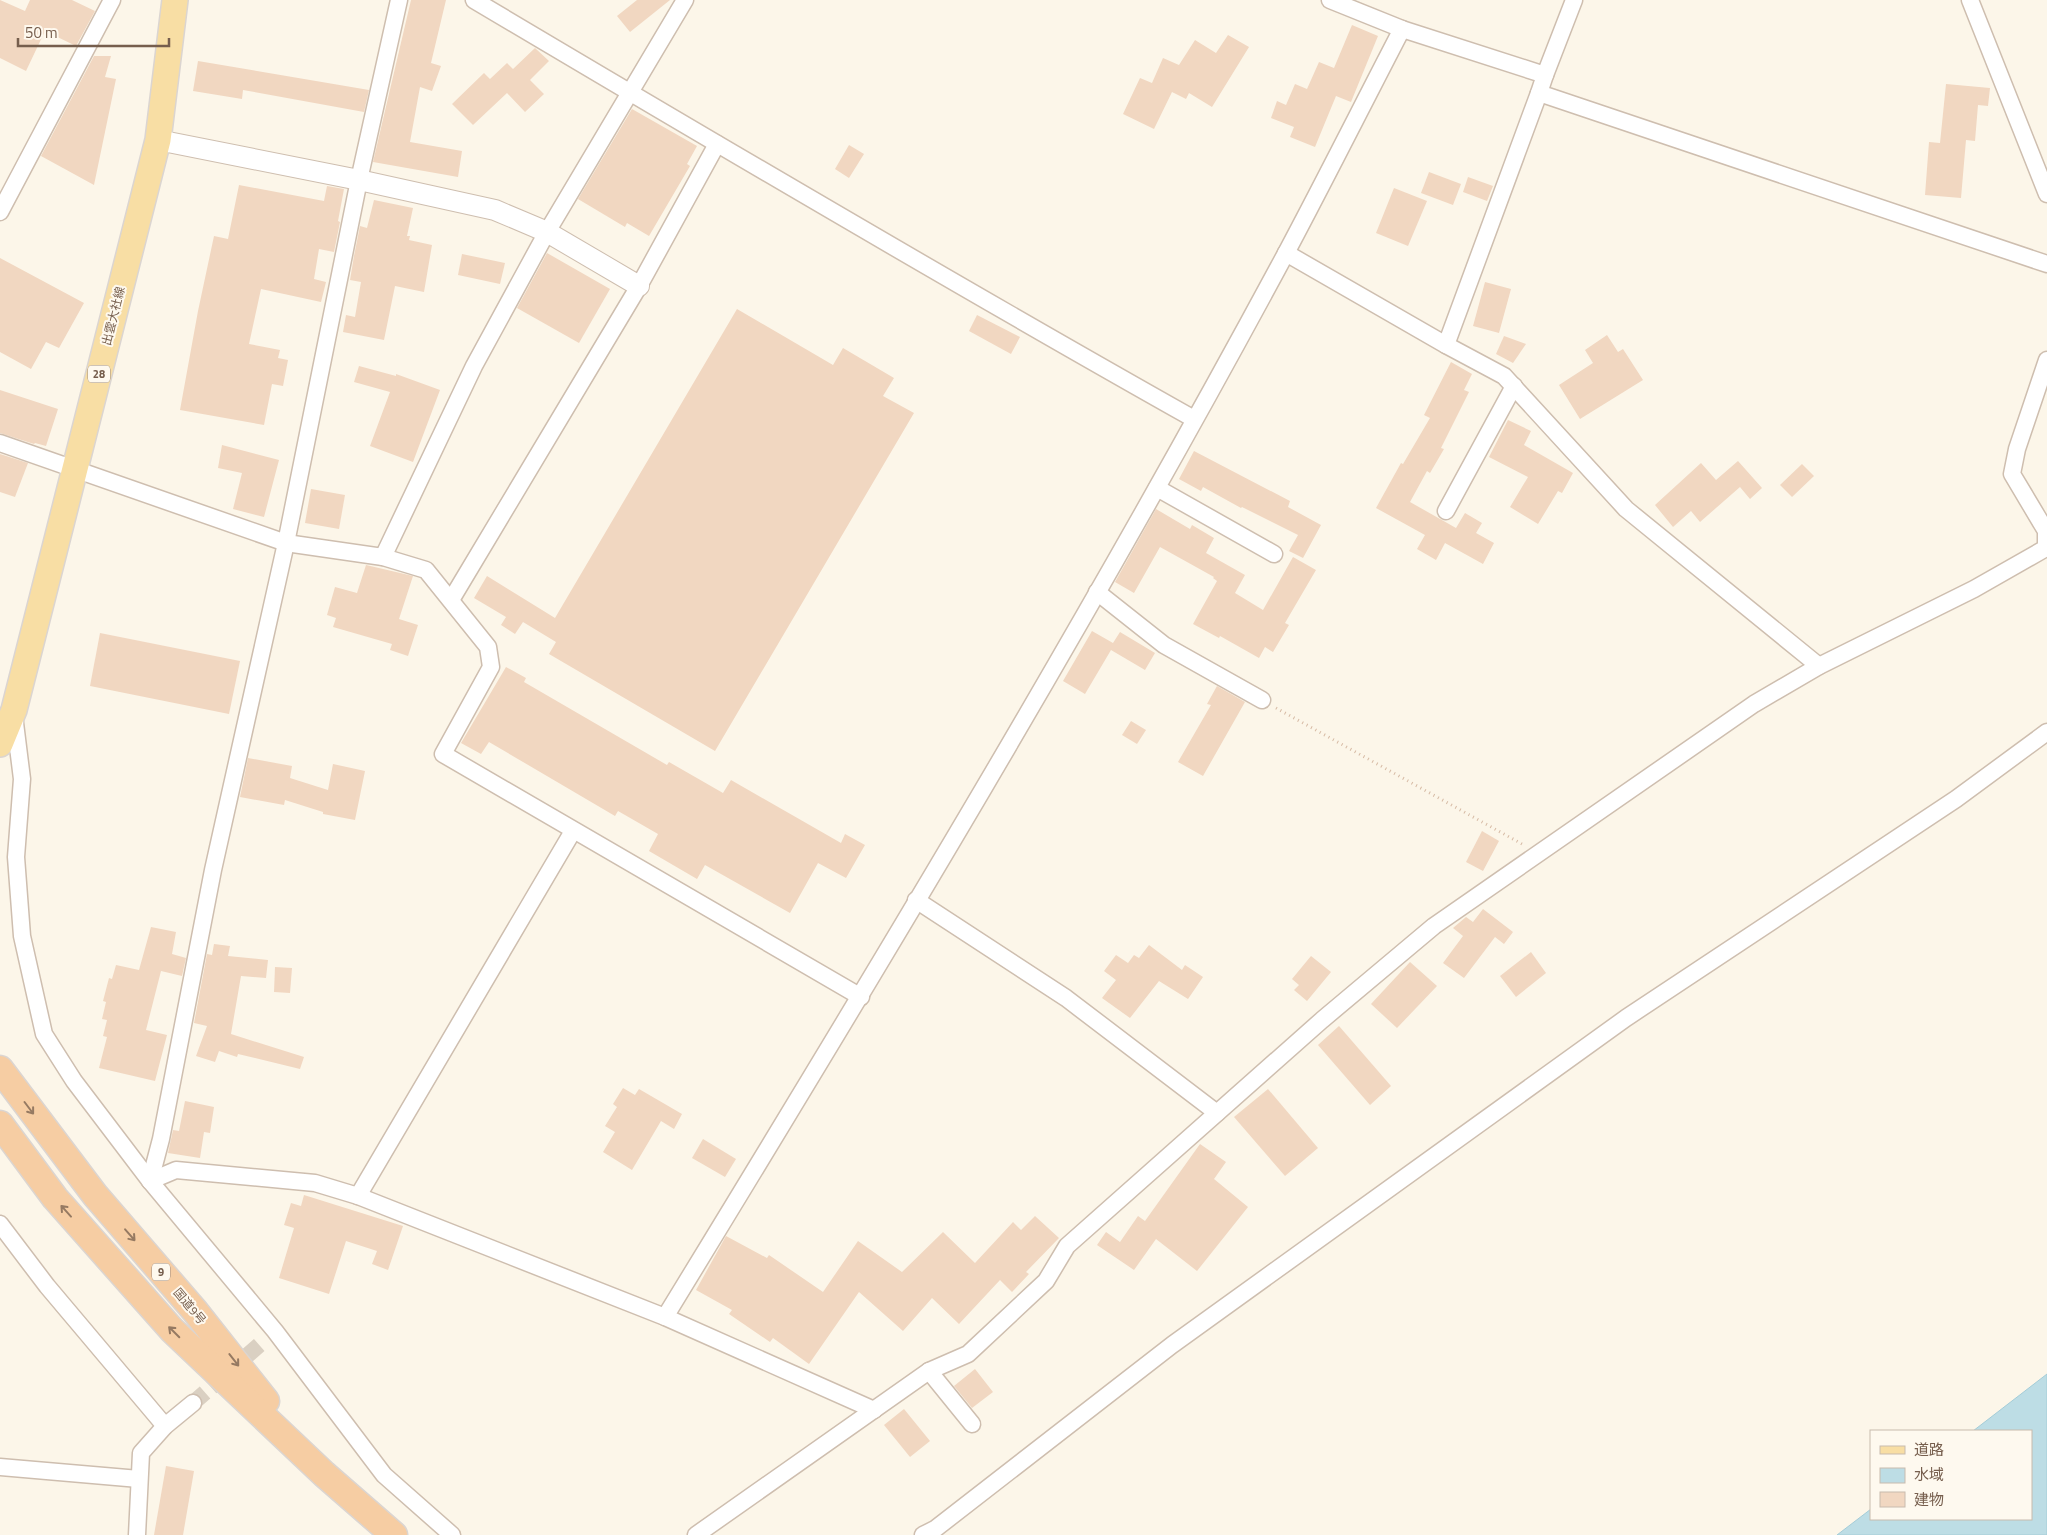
<svg xmlns="http://www.w3.org/2000/svg" width="2047" height="1535" viewBox="0 0 2047 1535" font-family="'Titillium Web','Noto Sans JP',sans-serif">
<rect width="100%" height="100%" fill="#fcf6e9"/>
<polygon fill="#bddde5" stroke="#a4ccd7" points="2047,1374 2047,1535 1837,1535 1871,1509 1871,1519 2031,1519 2031,1431 1973,1431"/>
<g fill="#f1d7c1">
<polygon points="0,0 25,11 30,0 72,0 95,11 76,46 45,31 26,71 0,58"/>
<polygon points="411,0 446,0 431,63 441,66 432,91 420,87 410,142 462,151 458,177 373,162"/>
<polygon points="637,0 670,0 630,32 617,16"/>
<polygon points="1352,25 1378,36 1351,102 1336,96 1315,147 1290,137 1294,127 1271,118 1277,101 1286,105 1295,84 1307,89 1319,62 1334,68"/>
<polygon points="1228,35 1249,47 1212,107 1189,93 1186,99 1172,92 1154,129 1123,114 1140,78 1152,83 1163,58 1179,65 1195,40 1216,53"/>
<polygon points="535,48 549,61 530,80 544,94 525,112 507,93 473,125 452,104 484,73 490,79 507,63 513,69"/>
<polygon points="94,56 111,56 105,77 116,79 94,185 41,156"/>
<polygon points="198,61 369,90 364,112 243,90 242,99 193,91"/>
<polygon points="1946,84 1990,88 1988,106 1978,105 1975,141 1966,140 1961,198 1925,195 1929,142 1940,143"/>
<polygon points="632,109 697,146 687,164 690,166 649,236 627,223 625,227 578,199"/>
<polygon points="849,145 864,154 849,178 835,169"/>
<polygon points="1429,172 1461,184 1453,205 1421,193"/>
<polygon points="1468,177 1493,186 1487,201 1463,192"/>
<polygon points="239,185 324,201 327,186 344,189 338,221 340,222 334,252 319,249 314,279 326,282 321,302 261,289 249,344 280,350 278,358 288,360 283,386 272,384 264,425 180,410 198,311 214,236 228,239"/>
<polygon points="1394,188 1427,201 1408,246 1376,233"/>
<polygon points="374,200 413,208 407,236 410,236 409,240 432,245 424,292 395,286 384,340 343,332 346,315 355,317 361,282 350,280 354,256 360,226 367,228"/>
<polygon points="547,253 610,289 579,343 517,308"/>
<polygon points="462,254 505,263 500,284 458,275"/>
<polygon points="0,258 84,303 59,348 46,342 31,369 0,352"/>
<polygon points="1485,282 1511,289 1499,333 1473,326"/>
<polygon points="737,309 833,365 843,348 894,378 883,396 914,413 715,751 549,654 556,642 523,622 515,634 501,625 506,617 474,598 487,576 555,618"/>
<polygon points="977,315 1020,337 1011,354 969,331"/>
<polygon points="1607,335 1618,352 1623,349 1643,380 1580,419 1559,385 1593,363 1585,350"/>
<polygon points="1504,336 1526,344 1513,363 1496,354"/>
<polygon points="1451,362 1472,374 1464,390 1469,392 1441,448 1444,449 1430,473 1427,471 1410,502 1456,528 1465,513 1482,523 1476,533 1494,543 1483,564 1445,543 1436,560 1417,549 1425,535 1376,508 1401,463 1403,464 1430,418 1424,415"/>
<polygon points="359,366 396,376 396,374 440,390 413,462 370,446 390,392 354,382"/>
<polygon points="0,390 58,409 46,446 35,443 34,444 0,433"/>
<polygon points="1508,420 1531,431 1524,445 1573,473 1562,493 1558,491 1538,524 1510,507 1528,477 1489,457"/>
<polygon points="222,445 279,460 264,517 233,509 242,473 218,468"/>
<polygon points="1194,451 1290,501 1288,507 1321,525 1303,558 1289,551 1298,535 1242,507 1241,508 1203,487 1201,491 1179,479"/>
<polygon points="0,454 28,463 15,497 0,492"/>
<polygon points="1738,461 1762,488 1750,499 1740,487 1700,522 1691,511 1673,527 1655,505 1701,463 1716,480"/>
<polygon points="1802,464 1814,476 1792,497 1780,485"/>
<polygon points="311,489 345,495 339,529 305,523"/>
<polygon points="1156,509 1190,529 1192,525 1214,538 1206,553 1245,575 1235,593 1263,610 1293,557 1316,570 1285,623 1289,625 1273,652 1265,647 1259,658 1220,636 1219,638 1193,624 1217,581 1213,578 1214,577 1160,547 1134,593 1115,582"/>
<polygon points="366,565 413,576 399,619 418,625 408,656 390,650 392,644 333,627 336,618 327,615 335,587 357,593"/>
<polygon points="1092,631 1113,643 1120,632 1155,653 1145,670 1111,650 1085,694 1063,681"/>
<polygon points="100,633 240,661 229,714 90,686"/>
<polygon points="506,667 526,678 524,682 667,765 669,762 723,793 731,780 841,843 845,834 865,845 846,878 818,863 790,913 705,865 697,879 649,851 658,834 618,811 615,816 489,742 481,754 461,743"/>
<polygon points="1217,686 1245,702 1203,776 1178,762 1211,705 1207,704"/>
<polygon points="1131,721 1146,730 1137,744 1122,735"/>
<polygon points="248,758 292,766 290,778 328,790 333,764 365,771 355,820 323,814 323,812 285,800 284,805 240,797"/>
<polygon points="1482,831 1499,841 1483,871 1466,862"/>
<polygon points="1483,909 1513,932 1504,944 1495,937 1464,978 1443,963 1463,936 1453,928 1466,917 1473,922"/>
<polygon points="151,927 176,932 172,954 186,958 182,976 161,971 146,1030 167,1035 155,1081 99,1068 107,1037 103,1036 107,1020 102,1019 106,1002 103,1001 109,978 112,979 116,965 139,970"/>
<polygon points="214,944 230,946 228,956 268,960 266,978 241,976 231,1034 304,1057 300,1069 238,1054 237,1057 219,1051 215,1062 196,1056 207,1026 194,1023 207,954 212,955"/>
<polygon points="1149,945 1182,970 1185,965 1203,977 1188,999 1159,981 1130,1018 1102,998 1116,980 1104,971 1116,955 1128,963 1134,955 1139,958"/>
<polygon points="1531,952 1546,973 1516,997 1500,976"/>
<polygon points="1311,956 1331,972 1307,1001 1294,990 1299,985 1292,979"/>
<polygon points="1410,962 1437,986 1397,1028 1371,1004"/>
<polygon points="275,967 292,968 290,993 274,992"/>
<polygon points="1339,1026 1391,1086 1370,1105 1318,1045"/>
<polygon points="623,1088 635,1095 639,1089 682,1114 674,1129 661,1121 632,1170 603,1152 615,1132 605,1126 617,1107 613,1104"/>
<polygon points="1268,1089 1318,1148 1285,1176 1234,1117"/>
<polygon points="185,1101 214,1107 210,1133 204,1132 200,1158 168,1153 173,1130 179,1131"/>
<polygon points="703,1139 736,1159 725,1177 692,1158"/>
<polygon points="1200,1144 1226,1162 1214,1179 1248,1207 1197,1271 1156,1239 1134,1270 1097,1245 1106,1232 1120,1242 1138,1216 1145,1221"/>
<polygon points="304,1195 403,1226 388,1270 372,1264 377,1251 346,1241 329,1294 279,1278 294,1228 284,1225 291,1203 301,1206"/>
<polygon points="1035,1216 1059,1238 1026,1272 1029,1274 1012,1292 1000,1280 959,1324 932,1298 903,1331 859,1292 809,1364 773,1338 770,1342 729,1314 732,1310 696,1290 726,1236 767,1258 769,1255 823,1292 858,1241 902,1272 943,1232 975,1263 1013,1222 1021,1230"/>
<polygon points="975,1369 993,1392 972,1408 954,1386"/>
<polygon points="904,1409 930,1441 910,1457 884,1425"/>
<polygon points="166,1466 194,1471 183,1535 154,1535"/>
</g>
<g fill="none" stroke-linecap="round" stroke-linejoin="round">
<polyline stroke="#dad0c2" stroke-width="16" stroke-dasharray="16 8" stroke-linecap="butt" points="193,1403 265,1340"/>
<defs>
<g id="minor">
<path d="M474,0c239,142 478,283 720,419"/>
<polyline points="1330,0 1402,29 1545,75 1539,93 2047,264"/>
<polyline points="1970,0 2047,194"/>
<polyline points="1545,75 1574,0"/>
<polyline points="0,212 112,0"/>
<polyline points="1286,253 1446,345 1504,376 1626,509 1819,666"/>
<polyline points="1446,345 1539,93"/>
<polyline points="0,443 286,543 383,557 426,570 488,647 491,667 443,754 861,997"/>
<polyline points="1157,488 1274,554"/>
<polyline points="1446,511 1514,386"/>
<polyline points="383,557 474,366 547,232 685,0"/>
<polyline points="1097,592 1164,645 1262,700"/>
<polyline points="451,600 639,286 717,144"/>
<polyline points="14,715 22,779 16,857 22,936 44,1034 74,1081 150,1181 275,1331 384,1475 452,1535"/>
<polyline points="916,900 1066,998 1217,1113"/>
<polyline points="150,1181 161,1139 213,870 286,543 359,180 399,0"/>
<polyline points="150,1181 176,1170 315,1183 358,1196 665,1317 874,1410"/>
<polyline points="358,1196 573,831"/>
<polyline points="0,1224 47,1286 165,1426"/>
<path d="M665,1317c214,-350 426,-701 620,-1062 40,-75 78,-151 117,-226"/>
<polyline points="929,1371 972,1424"/>
<polyline points="0,1467 139,1479"/>
<polyline points="137,1535 141,1453 165,1426 193,1403"/>
<polyline points="696,1535 929,1371 968,1354 1046,1281 1067,1246 1322,1020 1434,926 1754,704 1819,666 1974,589 2046,548 2046,531 2012,474 2017,449 2047,360"/>
<polyline points="923,1535 935,1529 1172,1345 1626,1018 1956,799 2047,732"/>
</g>
<polyline id="tertiary" points="158,140 359,180 495,210 547,232 639,286"/>
<polyline id="primary" points="0,744 14,710 158,140 175,0"/>
<g id="trunk">
<polyline points="0,1069 95,1195 195,1311 266,1401"/>
<polyline points="0,1124 55,1198 172,1330 324,1474 394,1535"/>
</g>
</defs>
<use href="#minor" stroke="#cebeaf" stroke-width="19"/>
<use href="#tertiary" stroke="#cebeaf" stroke-width="22"/>
<use href="#primary" stroke="#dbd5d1" stroke-width="28"/>
<use href="#trunk" stroke="#dbd5d1" stroke-width="29"/>
<polyline stroke="#d6baa4" stroke-width="3" stroke-dasharray="1 4" stroke-linecap="butt" points="1276,708 1522,844"/>
<use href="#minor" stroke="#fff" stroke-width="16"/>
<use href="#tertiary" stroke="#fff" stroke-width="20"/>
<use href="#primary" stroke="#f8dea4" stroke-width="25"/>
<use href="#trunk" stroke="#f6cda3" stroke-width="26"/>
</g>
<defs><path id="oneway-shaft" d="M-6 0H5M1.5-3L5.5 0L1.5 3" fill="none" stroke-width="1.6" stroke-linecap="round" stroke-linejoin="round" transform="scale(1.25)"/></defs>
<g stroke="#967a62">
<use href="#oneway-shaft" transform="translate(29 1108) rotate(53)"/>
<use href="#oneway-shaft" transform="translate(66 1211) rotate(-132)"/>
<use href="#oneway-shaft" transform="translate(130 1235) rotate(49)"/>
<use href="#oneway-shaft" transform="translate(174 1332) rotate(-135)"/>
<use href="#oneway-shaft" transform="translate(234 1360) rotate(52)"/>
</g>
<g text-anchor="middle" dominant-baseline="central" stroke-width="4" stroke-linejoin="round" paint-order="stroke">
<g fill="#fef9ef" stroke="#9f8c7e" stroke-width="1">
<rect x="88" y="365.5" width="22" height="17" rx="4"/>
<rect x="152" y="1263.5" width="18" height="17" rx="4"/>
</g>
<g font-size="11" font-weight="bold" fill="#765e4d">
<text x="99" y="374">28</text>
<text x="161" y="1272">9</text>
</g>
<g font-size="12" fill="#765e4d" stroke="#fef9ef">
<text transform="translate(113 316) rotate(-76)">出雲大社線</text>
<text transform="translate(190 1306) rotate(50)">国道9号</text>
</g>
</g>
<rect x="1870" y="1430" width="162" height="90" fill="#fef9ef" stroke="#c8bbae"/>
<rect x="1880" y="1446" width="25" height="8" fill="#f8dea4" stroke="#c8bbae"/>
<text x="1914" y="1455" font-size="15" fill="#765e4d">道路</text>
<rect x="1880" y="1468" width="25" height="15" fill="#bddde5" stroke="#c8bbae"/>
<text x="1914" y="1480" font-size="15" fill="#765e4d">水域</text>
<rect x="1880" y="1492" width="25" height="15" fill="#f1d7c1" stroke="#c8bbae"/>
<text x="1914" y="1505" font-size="15" fill="#765e4d">建物</text>
<path d="M18 38v8h151v-8" fill="none" stroke="#765e4d" stroke-width="2.5"/>
<text x="25" y="38" font-size="15" fill="#765e4d" stroke="#fef9ef" stroke-width="4" paint-order="stroke">50 m</text>
</svg>
